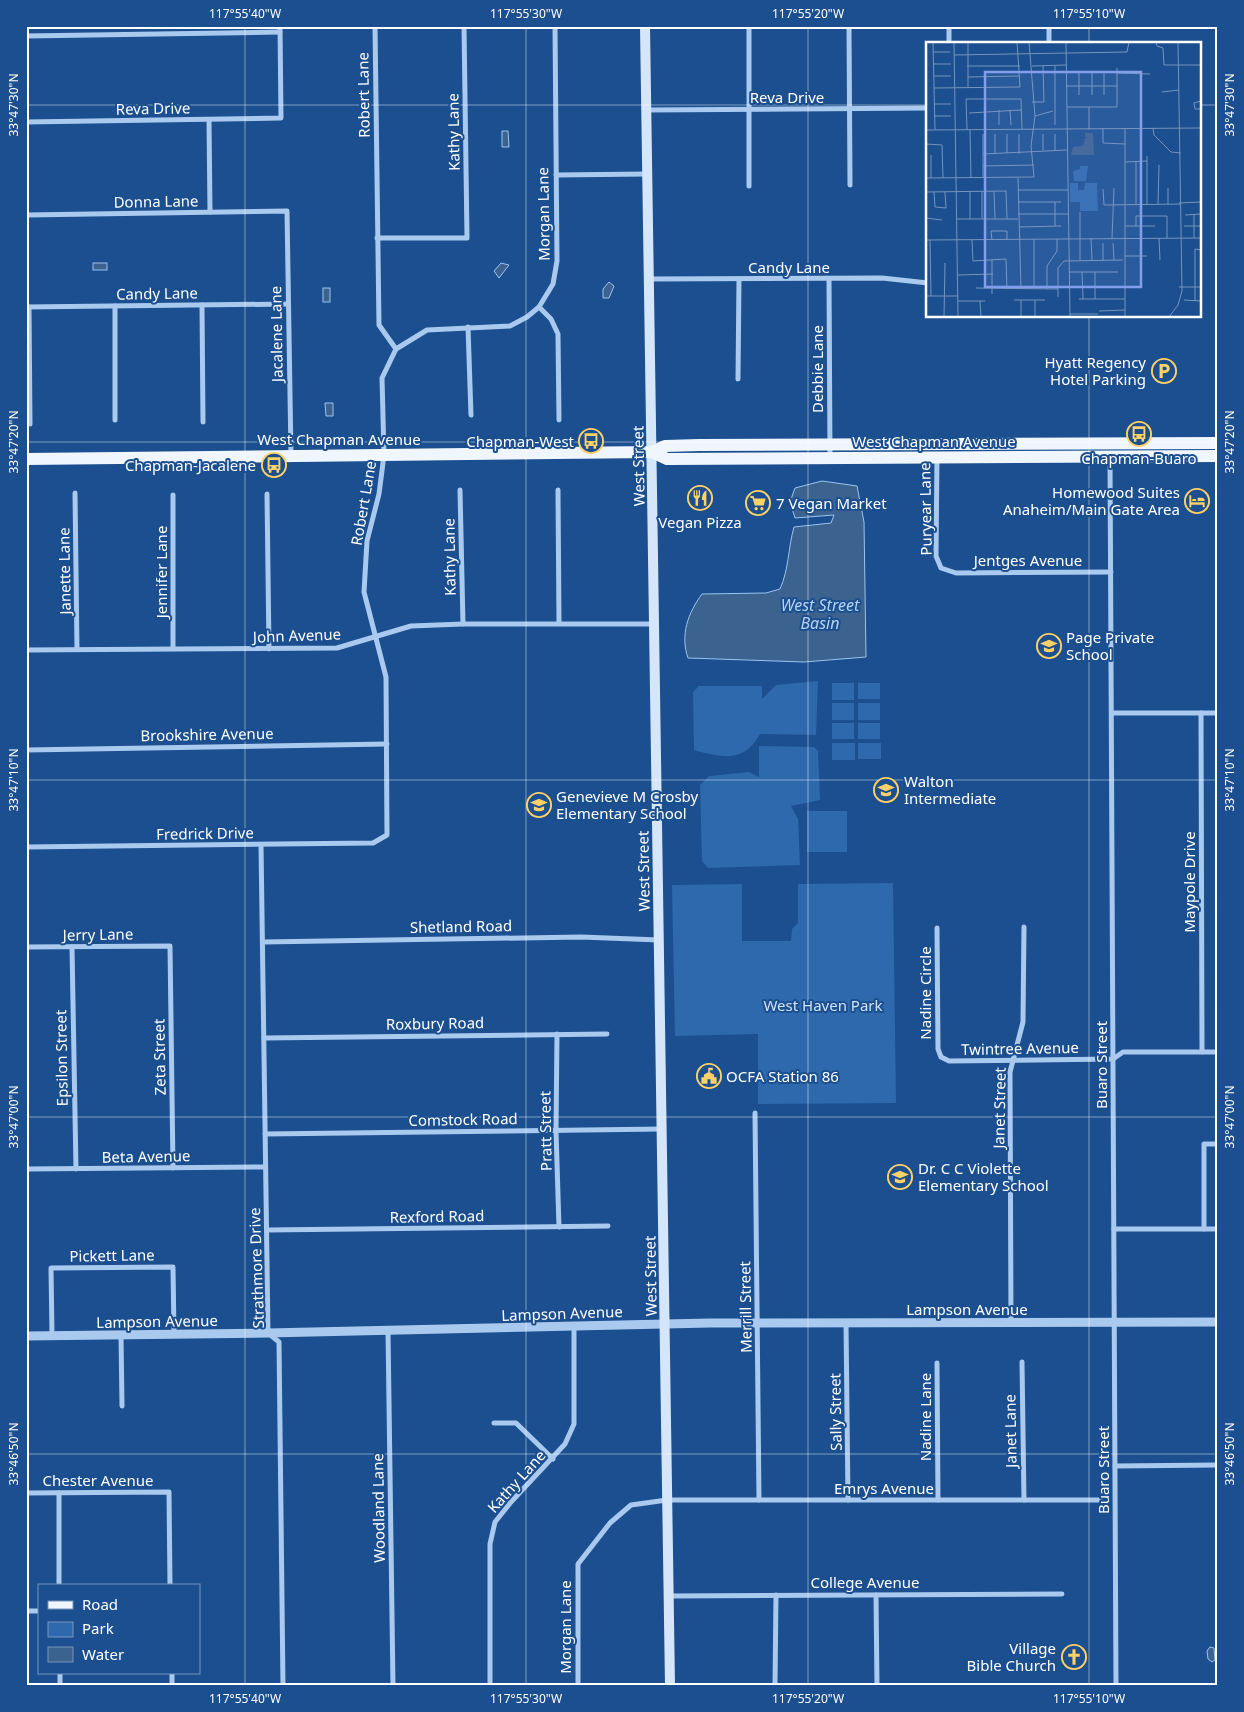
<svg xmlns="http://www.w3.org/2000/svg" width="1244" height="1712" viewBox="0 0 1244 1712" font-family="'Noto Sans',sans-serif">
<rect width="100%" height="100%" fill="#1b4f8f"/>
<g fill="#2e69ad">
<path d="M818,681l-2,54 -56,-1c-16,29 -37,24 -66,16l-1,-58 6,-6h63v13l14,-14z"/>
<rect x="832" y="683" width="22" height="17"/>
<rect x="858" y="683" width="22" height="16"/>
<rect x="832" y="703" width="22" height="17"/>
<rect x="858" y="703" width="22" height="17"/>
<rect x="832" y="723" width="22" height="16"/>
<rect x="858" y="723" width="22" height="16"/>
<rect x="832" y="743" width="23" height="17"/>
<rect x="858" y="743" width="23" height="16"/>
<polygon points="759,746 814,747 818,751 820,800 791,806 798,819 800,865 708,868 702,861 700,785 709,776 749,772 759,777"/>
<polygon points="847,811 847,852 807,852 807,811"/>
<polygon points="893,883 896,1103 758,1104 758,1034 675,1036 672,885 742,884 742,941 791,941 792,929 798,923 798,884"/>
</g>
<g fill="#3c6290" stroke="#9cc4f0">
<polygon points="502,131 508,131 509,147 502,147"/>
<rect x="93" y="263" width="14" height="7"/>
<polygon points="501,263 509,265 499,278 494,271"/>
<polygon points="609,282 614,286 609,298 603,298 603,289"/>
<rect x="323" y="288" width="7" height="14"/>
<polygon points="325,403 333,403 333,416 326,416"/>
<path d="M822,481l35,5 7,36 2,135 -62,5 -116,-4c-8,-23 0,-45 14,-64l64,-1 14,-4c9,-20 8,-41 14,-62l37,-4 3,-8 -39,3 -5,-16 5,-14z"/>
<polygon points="1210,1647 1214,1648 1215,1660 1212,1662 1208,1659 1207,1651"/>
</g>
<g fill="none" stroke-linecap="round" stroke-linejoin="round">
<g stroke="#a9c9ee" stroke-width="5">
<polyline points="555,26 557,261 553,284 539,307 551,319 558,334 559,420"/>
<polyline points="749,26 749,186"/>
<polyline points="849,26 850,185"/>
<polyline points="949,26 949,44"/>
<polyline points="26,36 280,32"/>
<polyline points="1049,44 1049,26"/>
<polyline points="647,110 928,108"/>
<polyline points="209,120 210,212"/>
<polyline points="26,122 281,118 280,26"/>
<polyline points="556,175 647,174"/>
<polyline points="26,215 287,211 291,455"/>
<polyline points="377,238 467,238 464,26"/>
<polyline points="649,279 882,278 928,283"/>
<polyline points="829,279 830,458"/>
<polyline points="202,305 203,422"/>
<polyline points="115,306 115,420"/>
<polyline points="26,307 288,304"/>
<polyline points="29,307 30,424"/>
<polyline points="468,327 471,415"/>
<polyline points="396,349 427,330 510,326 527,317 539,307"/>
<polyline points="738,379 739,279"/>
<polyline points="1110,456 1116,1686"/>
<polyline points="937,457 936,556 941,568 956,573 1111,572"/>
<polyline points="460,490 463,624"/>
<polyline points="558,490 559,623"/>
<polyline points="75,493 77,649"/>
<polyline points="267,494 269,649"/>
<polyline points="173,648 173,495"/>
<polyline points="26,650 337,648 411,626 463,624 655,624"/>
<polyline points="1112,713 1218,713"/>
<polyline points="1201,713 1202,1052"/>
<polyline points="26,750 387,744"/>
<polyline points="261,845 268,1333 279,1342 283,1686"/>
<polyline points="26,847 373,843 387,835 386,677 364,592 367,541 379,494 384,455 382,378 396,349 379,325 375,26"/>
<polyline points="937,928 938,1049 941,1057 949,1061 1113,1059 1123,1052 1218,1052"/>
<polyline points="263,942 581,937 659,940"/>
<polyline points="26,947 170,946 173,1168"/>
<polyline points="72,947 76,1169"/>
<polyline points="557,1034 556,1131 559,1227"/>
<polyline points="264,1038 607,1034"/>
<polyline points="755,1113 759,1500"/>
<polyline points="265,1134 662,1129"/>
<polyline points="26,1169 265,1167"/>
<polyline points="1114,1229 1218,1229"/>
<polyline points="1204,1229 1204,1144 1218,1144"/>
<polyline points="267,1230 608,1226"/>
<polyline points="1011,1322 1010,1072 1023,1022 1024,927"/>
<polyline points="846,1323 848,1500"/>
<polyline points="388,1331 393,1686"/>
<polyline points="52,1335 51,1268 173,1267 174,1334"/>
<polyline points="121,1335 122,1406"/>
<polyline points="1022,1362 1024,1500"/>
<polyline points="937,1363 938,1500"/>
<polyline points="494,1423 516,1423 553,1459"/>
<polyline points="1115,1466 1218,1465"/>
<polyline points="26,1493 169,1492 170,1586"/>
<polyline points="59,1493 59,1586"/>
<polyline points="876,1595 877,1686"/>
<polyline points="669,1596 1062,1594"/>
<polyline points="26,1611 39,1611"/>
<polyline points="60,1673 60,1686"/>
<polyline points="172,1673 172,1686"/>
<polyline points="490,1686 490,1544 495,1522 511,1502 565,1444 574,1424 574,1327"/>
<polyline points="578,1686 578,1564 610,1523 631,1505 667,1500 1100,1500"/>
<polyline points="775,1686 776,1595"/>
</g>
<polyline stroke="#a9c9ee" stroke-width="9" points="26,1336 268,1333 710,1323 1218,1322"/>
<polyline stroke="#d6e6fa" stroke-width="10" points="645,26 670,1686"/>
<g stroke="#f0f6ff" stroke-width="12">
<polyline points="652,452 667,459 1218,456"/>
<polyline points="26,459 652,452 665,446 699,445 1218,443"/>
</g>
</g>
<path fill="none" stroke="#fff" stroke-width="1" stroke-opacity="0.45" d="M245,26v1660M526,26v1660M808,26v1660M1089,26v18M26,105h902M1200,105h18M1089,316v1370M26,442h1192M26,780h1192M26,1117h1192M26,1454h1192"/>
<defs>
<symbol id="parking-ring" viewBox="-11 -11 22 22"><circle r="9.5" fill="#1b4f8f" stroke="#ffd166" stroke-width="1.5"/><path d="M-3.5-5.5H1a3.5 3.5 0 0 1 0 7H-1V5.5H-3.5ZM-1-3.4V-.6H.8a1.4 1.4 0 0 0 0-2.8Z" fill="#ffd166"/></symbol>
<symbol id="bus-ring" viewBox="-11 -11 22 22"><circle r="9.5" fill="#1b4f8f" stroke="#ffd166" stroke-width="1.5"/><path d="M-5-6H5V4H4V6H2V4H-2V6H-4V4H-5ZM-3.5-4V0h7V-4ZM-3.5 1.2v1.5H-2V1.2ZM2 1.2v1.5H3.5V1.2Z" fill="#ffd166"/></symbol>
<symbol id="restaurant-ring" viewBox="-11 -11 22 22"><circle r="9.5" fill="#1b4f8f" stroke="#ffd166" stroke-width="1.5"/><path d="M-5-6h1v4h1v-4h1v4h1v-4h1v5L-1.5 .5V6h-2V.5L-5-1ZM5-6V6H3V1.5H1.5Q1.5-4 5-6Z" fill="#ffd166"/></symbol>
<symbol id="hotel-ring" viewBox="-11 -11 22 22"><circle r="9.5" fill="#1b4f8f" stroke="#ffd166" stroke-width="1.5"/><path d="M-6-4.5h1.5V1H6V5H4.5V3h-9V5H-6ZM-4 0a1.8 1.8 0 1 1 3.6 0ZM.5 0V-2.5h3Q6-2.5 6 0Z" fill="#ffd166"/></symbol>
<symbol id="supermarket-ring" viewBox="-11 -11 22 22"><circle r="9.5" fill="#1b4f8f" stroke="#ffd166" stroke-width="1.5"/><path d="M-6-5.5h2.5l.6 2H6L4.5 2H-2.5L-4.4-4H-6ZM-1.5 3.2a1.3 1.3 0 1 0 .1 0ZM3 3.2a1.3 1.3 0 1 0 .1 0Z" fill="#ffd166"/></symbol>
<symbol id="school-ring" viewBox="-11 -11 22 22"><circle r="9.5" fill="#1b4f8f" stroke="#ffd166" stroke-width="1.5"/><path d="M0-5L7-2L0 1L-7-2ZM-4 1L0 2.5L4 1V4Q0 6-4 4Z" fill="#ffd166"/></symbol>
<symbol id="civic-ring" viewBox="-11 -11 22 22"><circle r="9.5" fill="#1b4f8f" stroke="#ffd166" stroke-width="1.5"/><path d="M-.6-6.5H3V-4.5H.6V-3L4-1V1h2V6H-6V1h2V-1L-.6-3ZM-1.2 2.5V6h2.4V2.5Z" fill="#ffd166"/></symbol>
<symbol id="church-ring" viewBox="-11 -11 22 22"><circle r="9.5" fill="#1b4f8f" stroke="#ffd166" stroke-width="1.5"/><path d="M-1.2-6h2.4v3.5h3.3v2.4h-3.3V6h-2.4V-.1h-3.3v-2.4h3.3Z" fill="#ffd166"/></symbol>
</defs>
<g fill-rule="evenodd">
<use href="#parking-ring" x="1150" y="357" width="28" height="28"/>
<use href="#bus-ring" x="1125" y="420" width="28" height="28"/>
<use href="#bus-ring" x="577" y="427" width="28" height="28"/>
<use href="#bus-ring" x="260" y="451" width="28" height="28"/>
<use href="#restaurant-ring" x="686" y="484" width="28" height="28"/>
<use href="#hotel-ring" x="1183" y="487" width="28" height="28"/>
<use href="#supermarket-ring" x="744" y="489" width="28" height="28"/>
<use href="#school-ring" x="1035" y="632" width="28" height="28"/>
<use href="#school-ring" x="872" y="776" width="28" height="28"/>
<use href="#school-ring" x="525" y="791" width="28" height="28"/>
<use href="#civic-ring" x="695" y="1062" width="28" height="28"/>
<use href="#school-ring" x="886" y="1163" width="28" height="28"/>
<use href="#church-ring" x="1060" y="1643" width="28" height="28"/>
</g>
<g text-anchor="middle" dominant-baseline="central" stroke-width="4" stroke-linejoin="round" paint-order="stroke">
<g font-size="15" fill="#fff" stroke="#1b4f8f">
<text transform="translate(363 95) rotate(-91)">Robert Lane</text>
<text x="787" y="97">Reva Drive</text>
<text transform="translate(153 108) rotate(-1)">Reva Drive</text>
<text transform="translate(453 132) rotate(-91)">Kathy Lane</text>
<text transform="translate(156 201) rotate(-1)">Donna Lane</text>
<text transform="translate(543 214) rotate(-91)">Morgan Lane</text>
<text x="789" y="267">Candy Lane</text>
<text transform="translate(157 293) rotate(-1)">Candy Lane</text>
<text transform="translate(276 334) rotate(-91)">Jacalene Lane</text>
<text transform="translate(817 369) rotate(-90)">Debbie Lane</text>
<text x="339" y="439">West Chapman Avenue</text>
<text x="934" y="441">West Chapman Avenue</text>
<text transform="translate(638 466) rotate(-91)">West Street</text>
<text transform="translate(363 503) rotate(-80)">Robert Lane</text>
<text transform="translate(925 509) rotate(-91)">Puryear Lane</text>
<text transform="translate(449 557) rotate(-91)">Kathy Lane</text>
<text x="1028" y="560">Jentges Avenue</text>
<text transform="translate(64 571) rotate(-91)">Janette Lane</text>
<text transform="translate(161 572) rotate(-90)">Jennifer Lane</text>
<text transform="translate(297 635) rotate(-2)">John Avenue</text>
<text transform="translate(207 734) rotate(-1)">Brookshire Avenue</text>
<text transform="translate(205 833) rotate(-1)">Fredrick Drive</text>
<text transform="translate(643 871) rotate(-91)">West Street</text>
<text transform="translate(1189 882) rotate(-90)">Maypole Drive</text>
<text transform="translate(461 926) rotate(-1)">Shetland Road</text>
<text transform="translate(98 934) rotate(-1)">Jerry Lane</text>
<text transform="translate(925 993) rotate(-90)">Nadine Circle</text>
<text transform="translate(435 1023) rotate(-1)">Roxbury Road</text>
<text transform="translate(1020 1048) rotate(-1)">Twintree Avenue</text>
<text transform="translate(159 1057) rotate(-91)">Zeta Street</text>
<text transform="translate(61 1058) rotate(-91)">Epsilon Street</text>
<text transform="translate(1101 1065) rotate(-90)">Buaro Street</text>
<text transform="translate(999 1108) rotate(-89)">Janet Street</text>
<text transform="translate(463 1119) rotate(-1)">Comstock Road</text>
<text transform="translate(545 1131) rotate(-91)">Pratt Street</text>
<text transform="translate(146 1156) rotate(-1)">Beta Avenue</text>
<text transform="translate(437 1216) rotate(-1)">Rexford Road</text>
<text transform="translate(112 1255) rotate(-1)">Pickett Lane</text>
<text transform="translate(256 1268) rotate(-92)">Strathmore Drive</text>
<text transform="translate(650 1276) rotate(-91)">West Street</text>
<text transform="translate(745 1307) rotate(-91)">Merrill Street</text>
<text x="967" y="1309">Lampson Avenue</text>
<text transform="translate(562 1313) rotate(-2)">Lampson Avenue</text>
<text transform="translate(157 1321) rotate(-1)">Lampson Avenue</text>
<text transform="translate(835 1412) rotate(-91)">Sally Street</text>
<text transform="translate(925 1417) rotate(-90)">Nadine Lane</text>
<text transform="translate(1010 1431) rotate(-91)">Janet Lane</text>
<text transform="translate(1103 1470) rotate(-90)">Buaro Street</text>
<text x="98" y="1480">Chester Avenue</text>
<text transform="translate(516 1481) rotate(-48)">Kathy Lane</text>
<text x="884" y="1488">Emrys Avenue</text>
<text transform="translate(378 1508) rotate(-91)">Woodland Lane</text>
<text x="865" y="1582">College Avenue</text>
<text transform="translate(565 1627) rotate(-90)">Morgan Lane</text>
</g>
<g font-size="15" fill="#fff" stroke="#1b4f8f" text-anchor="start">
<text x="1146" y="362" text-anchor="end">Hyatt Regency<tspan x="1146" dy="17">Hotel Parking</tspan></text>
<text x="574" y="441" text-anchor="end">Chapman-West</text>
<text x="1139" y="458" text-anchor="middle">Chapman-Buaro</text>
<text x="256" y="465" text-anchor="end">Chapman-Jacalene</text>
<text x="1180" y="492" text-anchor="end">Homewood Suites<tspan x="1180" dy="17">Anaheim/Main Gate Area</tspan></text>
<text x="776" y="503">7 Vegan Market</text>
<text x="700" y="522" text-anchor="middle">Vegan Pizza</text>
<text x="1066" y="637">Page Private<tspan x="1066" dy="17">School</tspan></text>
<text x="904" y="781">Walton<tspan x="904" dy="17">Intermediate</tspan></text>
<text x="556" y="796">Genevieve M Crosby<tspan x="556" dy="17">Elementary School</tspan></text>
<text x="726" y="1076">OCFA Station 86</text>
<text x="918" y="1168">Dr. C C Violette<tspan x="918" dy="17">Elementary School</tspan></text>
<text x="1056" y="1648" text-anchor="end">Village<tspan x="1056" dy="17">Bible Church</tspan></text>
</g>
<g font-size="15" fill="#cfe3fa" stroke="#1b4f8f">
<text x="823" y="1005">West Haven Park</text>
</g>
<g font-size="16" font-style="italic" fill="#b5d3f5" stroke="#1b4f8f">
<text x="820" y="605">West Street<tspan x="820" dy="18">Basin</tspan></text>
</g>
</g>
<g transform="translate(926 42)">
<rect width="275" height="275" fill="#1b4f8f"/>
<path d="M154,124h8l-2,15h-12l-1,-10 7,-2zM144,141h8v7h6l1,-7h12l1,28h-18v-9h-10z" fill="#2e69ad"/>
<path d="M159,91h8l1,22h-23l2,-8 10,-1 2,-8 4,-1h-4z" fill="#3c6290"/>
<path fill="none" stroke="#7695bc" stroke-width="1" d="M7,0l2,88M28,0l4,275M140,0l4,275M230,0l1,4 6,2 1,17h37M7,10h17M28,13l173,-3 2,-10M8,22h17M41,24h53M106,24l34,-1M129,24v59M153,30v23M166,30v23M178,30v23M191,31l33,1M8,34h17M42,35l52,-1M140,44h51M8,46l86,-1 -3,-45M42,46v-46M236,50l17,-2M275,59l-7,2 1,6h6M106,60h12l-1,-36M8,62h17M141,65h50v-39M163,65v23M73,68v15M84,68l1,15M43,71l52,-3M8,74h17M109,74l18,-5M177,86v15l22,1M199,86v189M227,86l1,7 17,17 10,1M0,88l275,-2M41,88l-1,-31h55l1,30M44,88l1,48M57,92v44M69,92v19M93,92v20M117,92v16M129,92v16M0,102l16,1 1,33M81,111v-19M57,112l84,-4M5,113v23M221,114v48M199,120l22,-1M210,120v42M57,124l51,-1M0,136l108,-1 -3,-31 4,-30 -6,-74M92,136l3,111M242,146v16M177,147l1,16 77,-1M92,148h50M44,149v28M56,149v28M68,149l1,28M0,150l80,-1 1,28M8,150l1,15 11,1 -1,-16M92,160h43M129,160v24M253,161l22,-1M232,162l1,-39M154,170v48M92,172h50M268,172v24M259,173l16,-1M0,176l16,2M31,177h61M199,184h30M210,184v-10h31v22M258,184h17M93,185l42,-1M165,196l1,22M186,196l2,-50M233,196l1,22M108,197v49M0,198l275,-2M4,198l1,56M46,198l1,21 33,-2 1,30M66,198l-1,-9h16v9M177,201v17M187,201l1,17M199,214h22M66,217v35M143,230h49M156,230l1,27M169,230v27M32,233l35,-1M253,245h22M50,246l82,1M121,247v-23l10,-15v-12M0,254h32M132,255v-29l6,-7 59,-1M153,257h46M88,258h31M95,258v17M109,258v17M258,258l17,1M32,259h27M54,259l1,16M269,259v-52l6,1M173,269l26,-1M144,272h28M18,275l1,-54M243,275l9,-12 4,-14 -4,-249"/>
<path fill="#839eea" fill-opacity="0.15" stroke="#839eea" stroke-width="2.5" d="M59,30h156v215h-156z"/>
<rect width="275" height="275" fill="none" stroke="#fff" stroke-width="2.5"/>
</g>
<rect width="1244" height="1712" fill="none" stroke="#1b4f8f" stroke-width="55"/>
<rect x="38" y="1584" width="162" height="90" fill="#1b4f8f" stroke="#7695bc"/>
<rect x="48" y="1601" width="25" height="8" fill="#f0f6ff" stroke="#7695bc"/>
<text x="82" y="1610" font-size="15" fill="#ffffff">Road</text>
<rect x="48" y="1622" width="25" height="15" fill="#2e69ad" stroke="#7695bc"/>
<text x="82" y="1634" font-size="15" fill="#ffffff">Park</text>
<rect x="48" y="1647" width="25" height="15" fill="#3c6290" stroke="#7695bc"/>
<text x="82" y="1660" font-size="15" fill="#ffffff">Water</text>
<rect x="28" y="28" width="1188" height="1656" fill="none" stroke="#fff" stroke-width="2"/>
<g font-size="12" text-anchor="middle" fill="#fff">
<text x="245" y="18">117°55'40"W</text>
<text x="526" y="18">117°55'30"W</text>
<text x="808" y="18">117°55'20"W</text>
<text x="1089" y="18">117°55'10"W</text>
<text transform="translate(14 105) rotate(-90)" y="4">33°47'30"N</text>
<text transform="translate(1230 105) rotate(-90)" y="4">33°47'30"N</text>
<text transform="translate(14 442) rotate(-90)" y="4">33°47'20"N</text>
<text transform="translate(1230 442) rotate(-90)" y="4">33°47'20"N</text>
<text transform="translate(14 780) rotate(-90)" y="4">33°47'10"N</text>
<text transform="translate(1230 780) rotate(-90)" y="4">33°47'10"N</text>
<text transform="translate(14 1117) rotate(-90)" y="4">33°47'00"N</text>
<text transform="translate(1230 1117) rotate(-90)" y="4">33°47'00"N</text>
<text transform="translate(14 1454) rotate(-90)" y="4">33°46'50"N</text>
<text transform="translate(1230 1454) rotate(-90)" y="4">33°46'50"N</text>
<text x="245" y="1703">117°55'40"W</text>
<text x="526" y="1703">117°55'30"W</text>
<text x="808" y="1703">117°55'20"W</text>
<text x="1089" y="1703">117°55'10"W</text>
</g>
</svg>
